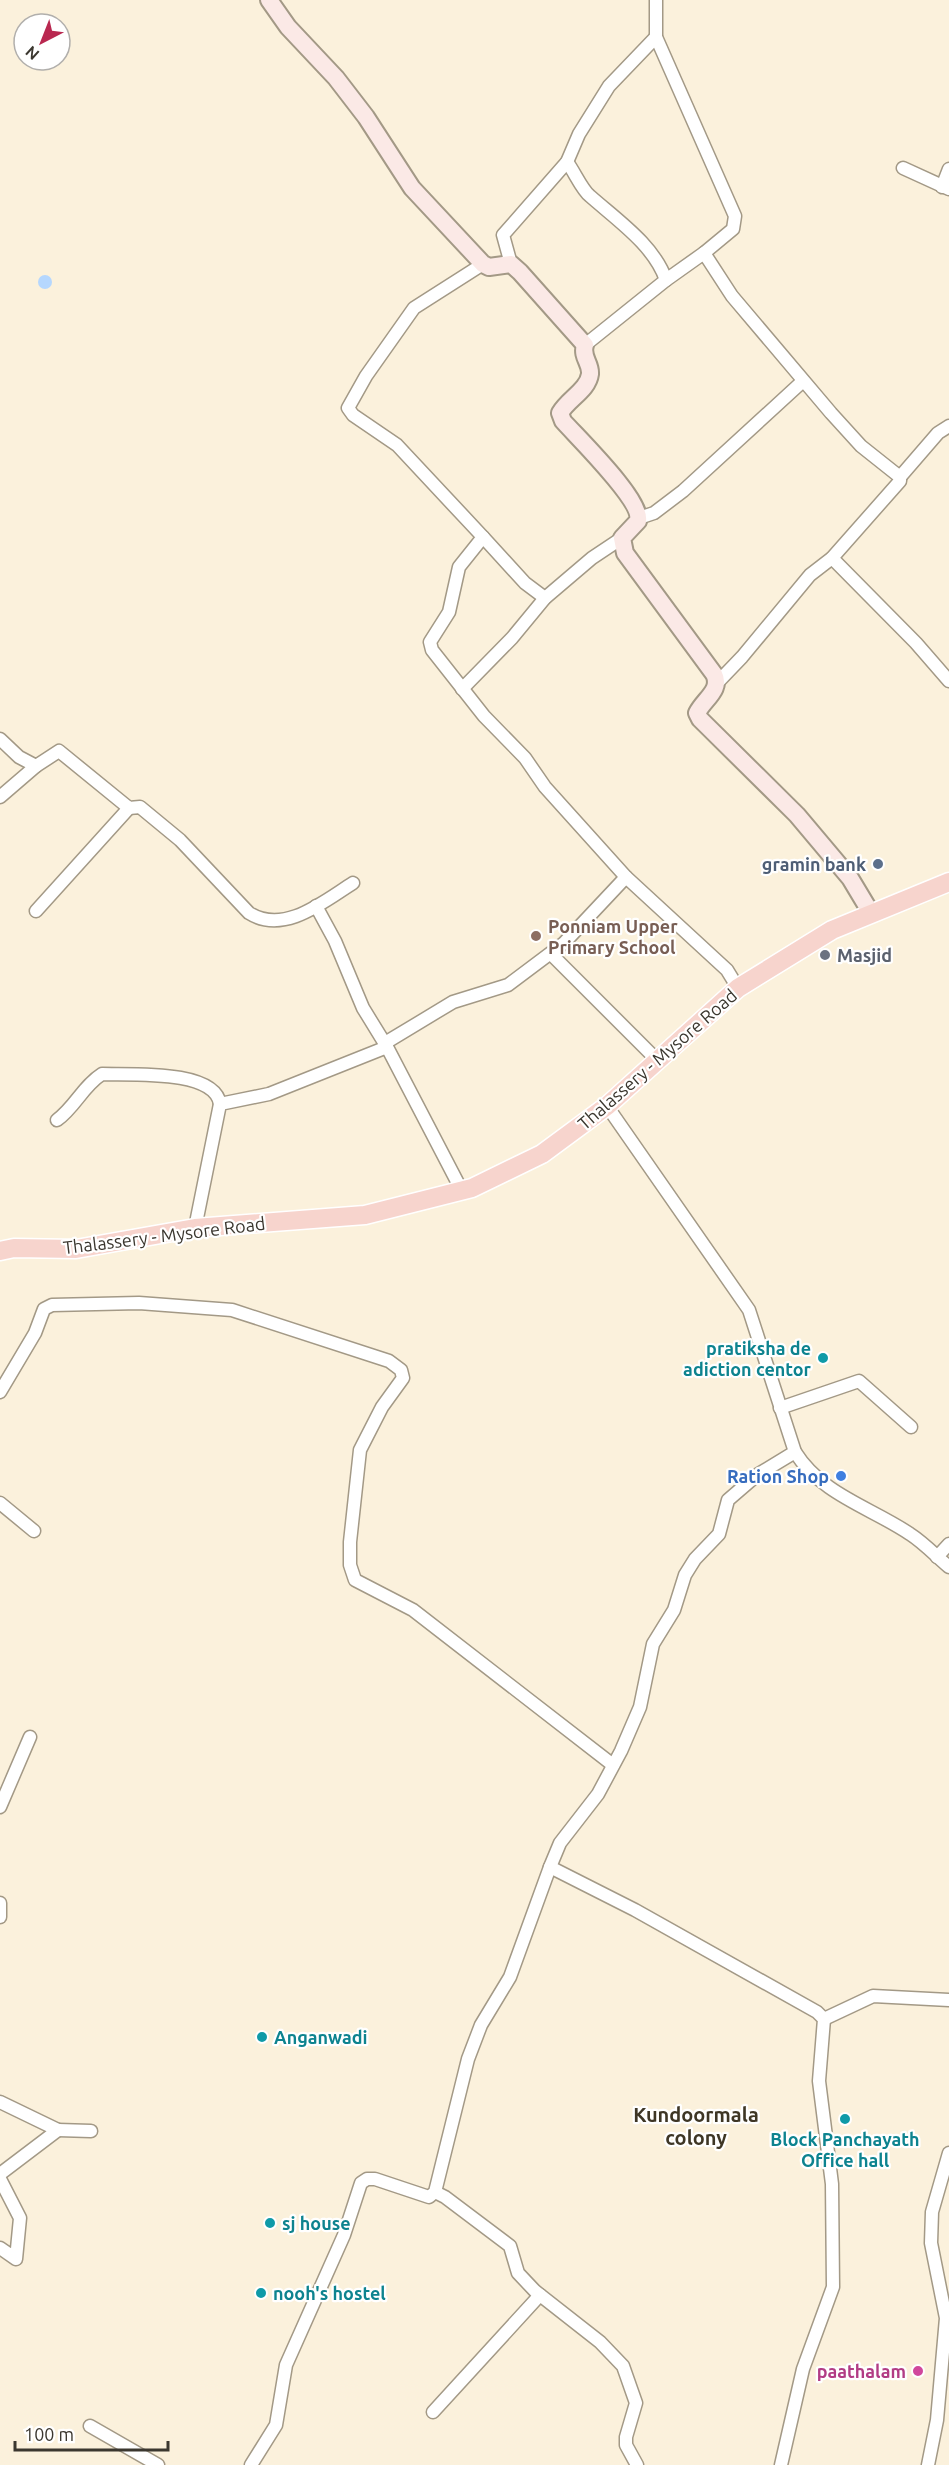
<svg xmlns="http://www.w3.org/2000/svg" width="949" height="2465" viewBox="0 0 949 2465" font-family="Ubuntu,sans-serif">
<rect width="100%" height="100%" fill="#fbf1dc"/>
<circle fill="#b5d7fe" cx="45" cy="282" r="7"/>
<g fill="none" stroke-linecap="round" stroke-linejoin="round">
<defs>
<g id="street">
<polyline points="656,0 656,37 735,216 733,229 704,253"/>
<path d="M567,162c7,9 15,28 23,34 27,24 64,49 76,84l-81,65"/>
<polyline points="903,168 949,189"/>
<polyline points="942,187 949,169"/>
<polyline points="483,264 414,308 366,376 348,408 353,415 397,445 483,537 459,567 449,612 430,642 432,650 484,716 525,758 545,787 626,877 727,970 738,988"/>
<polyline points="511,264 503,235 567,162 579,134 609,86 656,37"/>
<polyline points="666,280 704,253 732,296 831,413 861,446 900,477 900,481 832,558 810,575 742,657 718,682"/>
<polyline points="900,477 938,433 949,426"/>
<polyline points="639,518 654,513 683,491 803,381"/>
<polyline points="483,537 525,583 545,598"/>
<polyline points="832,558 916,643 949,681"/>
<polyline points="462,689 512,638 545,598 592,558 622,538"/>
<path d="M0,739l19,18 17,9 23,-15 70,57 11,-1 40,33 69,73c35,22 74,-11 104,-30"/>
<polyline points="0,797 36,766"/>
<polyline points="316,906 335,941 363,1008 387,1047 462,1191"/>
<polyline points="36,911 129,808"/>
<polyline points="551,954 658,1061"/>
<polyline points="385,1043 453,1002 508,985 564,943 626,877"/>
<path d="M607,1106l142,204 46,142c27,43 75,55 115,82 14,9 26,22 39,33"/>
<path d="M57,1120c18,-13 26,-34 45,-46 28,1 113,-5 118,30"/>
<polyline points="195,1228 220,1104 269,1094 387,1047"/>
<polyline points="0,1392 35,1333 44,1309 52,1305 139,1303 232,1310 389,1361 401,1370 403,1378 382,1407 360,1450 350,1542 350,1565 355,1580 413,1610 613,1765"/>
<polyline points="780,1408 859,1381 911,1427"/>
<polyline points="0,1503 34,1531"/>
<polyline points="937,1557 949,1544"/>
<polyline points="0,1807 30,1737"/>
<polyline points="0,1903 0,1917"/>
<polyline points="824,2019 873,1996 949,2000"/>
<polyline points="0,2102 58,2130 0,2174"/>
<polyline points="58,2130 91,2131"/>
<polyline points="0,2179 20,2218 16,2259 0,2248"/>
<polyline points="435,2192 445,2197 510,2246 518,2273 535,2291 600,2342 623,2366 636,2403 626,2437 626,2445 637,2465"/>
<polyline points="433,2412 540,2295"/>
<polyline points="90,2426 158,2465"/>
<polyline points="251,2465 276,2425 286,2365 344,2235 361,2183 367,2179 375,2179 429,2197 435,2192 468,2059 481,2025 510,1977 550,1867"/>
<polyline points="781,2465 803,2369 833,2287 832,2184 819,2081 824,2019 817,2012 635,1910 550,1867 560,1843 598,1794 621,1751 640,1707 653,1644 674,1610 685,1575 695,1559 719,1534 728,1500 757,1475 795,1452"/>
<polyline points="928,2465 937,2420 946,2318 931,2243 932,2212 949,2153"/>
</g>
<path id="secondary" d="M269,0l19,27 48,51 30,39 46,71 71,76 6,3 22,-3 9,8 65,73c-4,12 6,18 5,29 -2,16 -22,25 -30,39l3,8c15,17 80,80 75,100l-16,17 3,15 89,121c8,16 -10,25 -17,39l3,6 97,96 53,63 21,35"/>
<polyline id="primary" points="0,1251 14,1248 76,1249 195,1228 365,1215 472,1188 542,1154 607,1106 738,988 832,930 949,882"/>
</defs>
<use href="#street" stroke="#a39986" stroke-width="15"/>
<use href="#secondary" stroke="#a39986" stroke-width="20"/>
<use href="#primary" stroke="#fff" stroke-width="21"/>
<use href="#street" stroke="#fff" stroke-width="12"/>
<use href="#secondary" stroke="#fbe9e6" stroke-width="16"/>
<use href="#primary" stroke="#f7d4cd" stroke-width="18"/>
</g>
<circle fill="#5c6f8a" stroke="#fff" stroke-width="2" cx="878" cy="864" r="6"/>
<circle fill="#8d6e63" stroke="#fff" stroke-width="2" cx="536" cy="936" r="6"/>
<circle fill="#6b7280" stroke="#fff" stroke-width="2" cx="825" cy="955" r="6"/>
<g fill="#0f9aa8" stroke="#fff" stroke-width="2">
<circle cx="823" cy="1358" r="6"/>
<circle cx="262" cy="2037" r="6"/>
<circle cx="845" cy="2119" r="6"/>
<circle cx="270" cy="2223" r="6"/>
<circle cx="261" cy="2293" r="6"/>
</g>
<circle fill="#3f7fe0" stroke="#fff" stroke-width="2" cx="841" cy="1476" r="6"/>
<circle fill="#d1479c" stroke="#fff" stroke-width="2" cx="918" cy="2371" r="6"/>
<g text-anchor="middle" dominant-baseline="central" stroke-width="4.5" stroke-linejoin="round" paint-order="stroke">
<g font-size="18" font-weight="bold" fill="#4e5e75" stroke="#fff" text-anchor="end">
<text x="866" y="864">gramin bank</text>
</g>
<g font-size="18" font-weight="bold" fill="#785e54" stroke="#fff" text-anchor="start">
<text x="548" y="926">Ponniam Upper<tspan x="548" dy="21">Primary School</tspan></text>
</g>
<g font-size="18" font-weight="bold" fill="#5b616d" stroke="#fff" text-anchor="start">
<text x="837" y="955">Masjid</text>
</g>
<g font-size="18" fill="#3b372f" stroke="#fff">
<text transform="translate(657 1059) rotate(-41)">Thalassery - Mysore Road</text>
<text transform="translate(164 1235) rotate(-7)">Thalassery - Mysore Road</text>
</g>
<g font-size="18" font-weight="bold" fill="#0d838f" stroke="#fff" text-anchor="start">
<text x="811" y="1348" text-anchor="end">pratiksha de<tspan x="811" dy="21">adiction centor</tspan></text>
<text x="274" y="2037">Anganwadi</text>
<text x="845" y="2139" text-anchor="middle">Block Panchayath<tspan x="845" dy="21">Office hall</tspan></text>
<text x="282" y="2223">sj house</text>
<text x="273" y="2293">nooh's hostel</text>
</g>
<g font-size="18" font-weight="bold" fill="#366cbe" stroke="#fff" text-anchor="end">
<text x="829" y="1476">Ration Shop</text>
</g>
<g font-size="18" font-weight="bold" fill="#b23c85" stroke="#fff" text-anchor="end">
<text x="906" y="2371">paathalam</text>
</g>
<g font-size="20" font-weight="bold" fill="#3e3625" stroke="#fff">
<text x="696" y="2114">Kundoormala<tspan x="696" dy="23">colony</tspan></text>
</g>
</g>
<g transform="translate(42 42) rotate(222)"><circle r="28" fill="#ffffff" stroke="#b1afac" stroke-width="1.5"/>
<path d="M0-4.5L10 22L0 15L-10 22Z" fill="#b92850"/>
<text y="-9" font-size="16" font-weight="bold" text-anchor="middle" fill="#3b372f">N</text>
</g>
<path d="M15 2441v9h153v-9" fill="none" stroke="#3b372f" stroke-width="3"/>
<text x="24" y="2441" font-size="18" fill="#3b372f" stroke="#ffffff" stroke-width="4.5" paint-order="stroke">100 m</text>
</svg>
